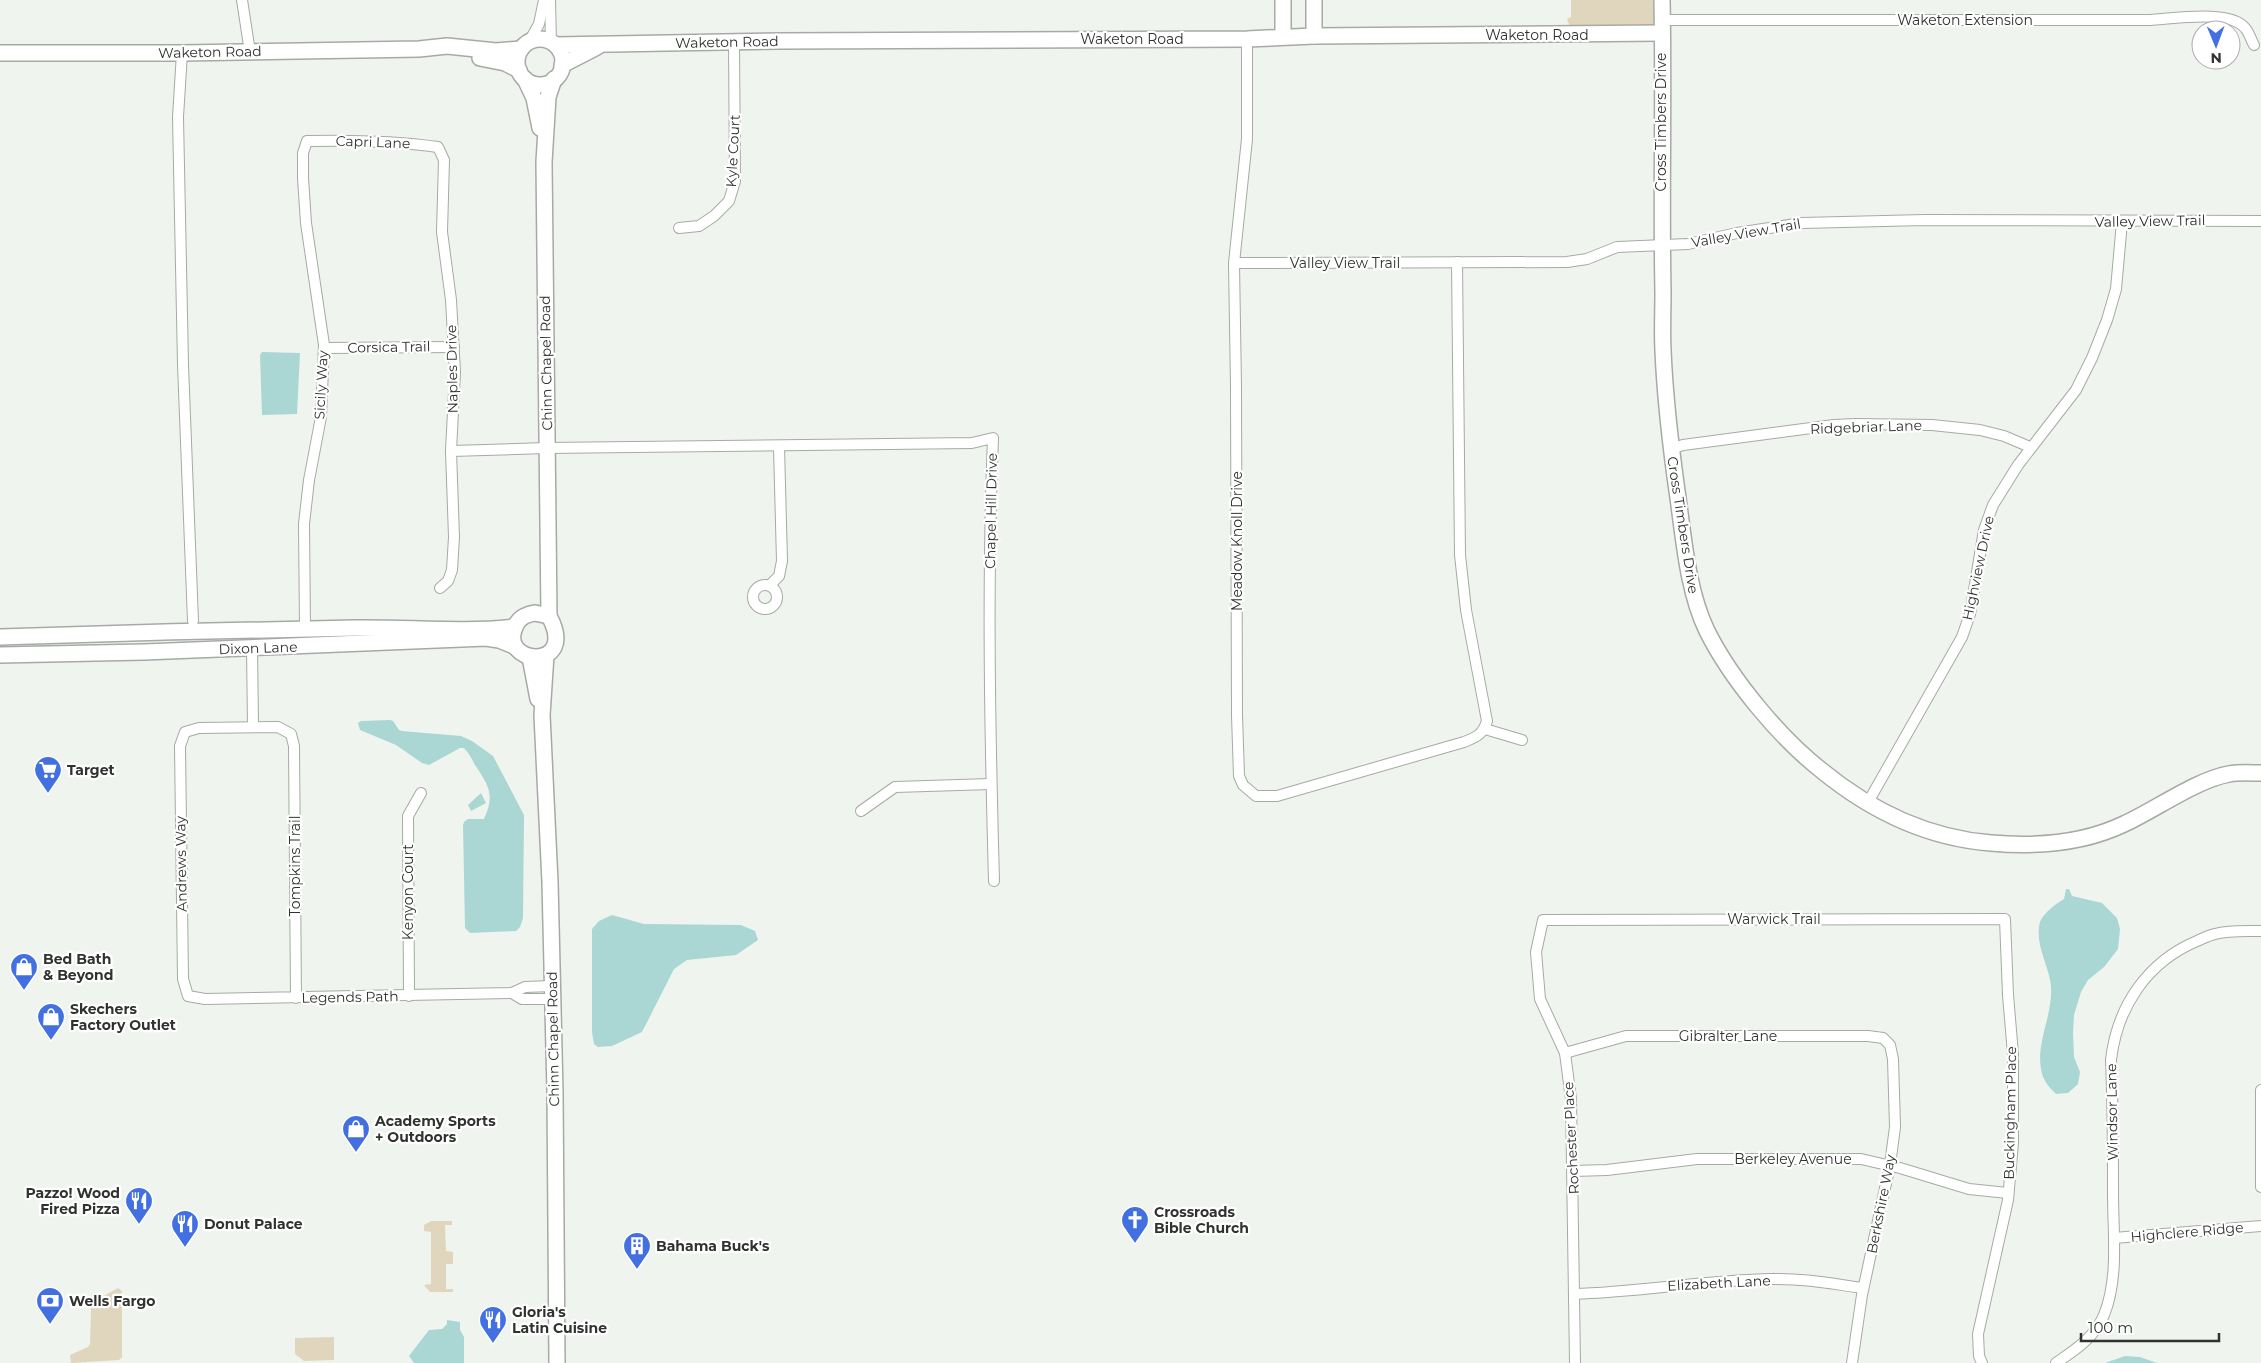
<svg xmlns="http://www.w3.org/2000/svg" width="2261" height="1363" viewBox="0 0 2261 1363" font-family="Montserrat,sans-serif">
<rect width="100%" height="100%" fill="#eff5ee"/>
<g fill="#dfd6bd">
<polygon points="1571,0 1657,0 1656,21 1653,26 1570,27 1567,19 1571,17"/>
<polygon points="431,1221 452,1221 452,1225 445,1225 446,1251 453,1252 453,1264 446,1264 446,1289 453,1289 453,1292 430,1292 424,1285 431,1284 431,1232 424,1231 424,1225"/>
<polygon points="118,1288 122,1291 122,1357 119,1360 71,1363 70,1355 88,1347 90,1344 91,1310 89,1304"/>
<polygon points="334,1337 334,1360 304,1361 295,1354 295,1338"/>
</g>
<g fill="#aad6d3">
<polygon points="262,352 300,353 297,414 262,415 260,355"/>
<path d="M390,720l3,1 6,9 3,1 59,5 11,5 21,15 31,59 -1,103 -3,9 -4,4 -46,2 -5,-5 -2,-103 1,-3 4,-3h16c11,-24 5,-33 -9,-54 -3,-6 -6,-12 -11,-17h-4l-31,17 -7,-2 -26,-18 -36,-15 -2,-7 3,-2z"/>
<polygon points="481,793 486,803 471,811 468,805"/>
<path d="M2066,889h3l3,7 30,7 15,15 3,11 -2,20 -14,18 -16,13 -7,12 -7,23 -1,17 1,25 6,15 -2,12 -10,9 -12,1c-8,-8 -13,-13 -15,-25 -5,-27 12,-54 10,-83 -2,-21 -17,-42 -11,-64 4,-10 16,-18 24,-23z"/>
<polygon points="612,915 644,924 741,925 755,931 758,940 736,955 687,960 674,969 642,1032 612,1046 598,1047 594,1044 592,1032 592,929 599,921"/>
<polygon points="447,1320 460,1322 460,1330 464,1337 464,1363 414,1363 409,1356 429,1330 442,1329 447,1324"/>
<polygon points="2125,1356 2140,1357 2157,1363 2105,1363"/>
</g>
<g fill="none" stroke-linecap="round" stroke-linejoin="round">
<defs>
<g id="street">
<polyline points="242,0 250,52"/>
<polyline points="550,0 551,42"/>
<path d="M1662,20h488c21,-1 81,-11 95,8 4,4 6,12 9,17"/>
<path d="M1247,39v100l-13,124 2,124 1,328 2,61 4,9 13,11h21l187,-54c13,-5 19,-8 23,-21l-21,-111 -6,-55 -3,-293"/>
<polyline points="529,42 539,24 544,0"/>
<polyline points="182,53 178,117 183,365 193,621"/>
<polyline points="679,228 699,226 714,216 729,201 735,181 734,42"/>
<polyline points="1234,263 1567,262 1587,259 1617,247 1688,244 1737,233 1802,223 1925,220 2261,221"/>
<polyline points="324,348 454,347"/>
<polyline points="1671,449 1683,445 1834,425 1855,424 1932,425 1980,430 2004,436 2030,447"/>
<path d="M451,451l95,-3 426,-5 21,-5c-6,148 -3,296 1,443"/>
<polyline points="770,585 779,576 782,561 779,447"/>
<circle cx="765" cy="597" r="12"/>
<path d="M305,629l-1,-105 5,-44 12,-63 3,-72 -18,-122 -3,-45v-25l4,-12c44,-1 88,0 131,6l6,13 -2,72 9,68 4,72 -4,79 3,86 -2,33 -4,11 -8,7"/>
<polyline points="252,647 253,727"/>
<polyline points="1485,729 1522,740"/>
<polyline points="1867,804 1962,637 1970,614 1984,530 1993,505 2018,465 2076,390 2092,358 2107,320 2116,289 2122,222"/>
<polyline points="861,811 895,787 991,784"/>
<polyline points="512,993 522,999 553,999"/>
<polyline points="409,996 408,816 421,793"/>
<polyline points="296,998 294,746 291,734 278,727 199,728 185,732 180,746 183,979 188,996 205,999 512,993 525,987 552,986"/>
<polyline points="1565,1053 1626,1036 1868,1036 1883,1038 1890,1045 1893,1059 1895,1127 1890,1165 1862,1295 1852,1363"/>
<polyline points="2261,1090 2261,1187"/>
<polyline points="1573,1171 1607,1170 1697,1159 1861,1159 1900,1168 1969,1189 2008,1193"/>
<polyline points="2114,1238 2261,1226"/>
<path d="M1574,1294c66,-2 132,-14 198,-15 31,-1 61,5 91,9"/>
<polyline points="1575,1363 1571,1099 1565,1053 1540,999 1536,952 1543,920 2005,919 2008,995 2013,1054 2013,1143 2008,1200 1978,1334 1979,1356 1982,1363"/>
<path d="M2056,1363c19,-13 39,-26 48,-48 15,-37 9,-82 9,-121 0,-45 0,-90 -2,-134 6,-53 36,-98 86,-119 5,-2 12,-6 18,-7 14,-4 31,-3 46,-3"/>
</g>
<g id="secondary">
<polyline points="1314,0 1314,36"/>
<path d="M1662,0c2,97 -1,194 1,292 0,19 -1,39 0,58 2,50 8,99 15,148 6,43 10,94 29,133 24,48 72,106 114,139 50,41 105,68 170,73 45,4 91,1 133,-19 31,-14 72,-44 105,-50 10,-2 22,-1 32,-1"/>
<polyline points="1283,37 1283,0"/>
<circle cx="540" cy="62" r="23"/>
<polyline points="556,45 779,41 1247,39 1314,36 1661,33"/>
<polyline points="0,53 182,53 419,49 447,46 496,51 521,49"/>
<polyline points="480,58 505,63 519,70"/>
<polyline points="562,65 597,47"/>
<polyline points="525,79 534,98 540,128"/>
<path d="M535,613l14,3c31,57 -54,49 -33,9 3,-7 11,-11 19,-12z"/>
<polyline points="549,616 544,162 548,97 554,79"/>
<path d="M0,637c118,-4 237,-7 355,-9 53,-1 107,5 159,-1"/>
<polyline points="0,655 144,652 486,638 499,640 514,646"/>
<polyline points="546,655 542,715 550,882 555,1092 557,1363"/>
<polyline points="530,657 538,699"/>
</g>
</defs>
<use href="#street" stroke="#a5aba4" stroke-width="12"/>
<use href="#secondary" stroke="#a5aba4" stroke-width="18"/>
<use href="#street" stroke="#fff" stroke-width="10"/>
<use href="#secondary" stroke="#fff" stroke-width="15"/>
</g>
<defs>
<symbol id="supermarket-pin" viewBox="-11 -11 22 30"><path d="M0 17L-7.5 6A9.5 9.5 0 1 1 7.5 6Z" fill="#4270e1" stroke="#fff"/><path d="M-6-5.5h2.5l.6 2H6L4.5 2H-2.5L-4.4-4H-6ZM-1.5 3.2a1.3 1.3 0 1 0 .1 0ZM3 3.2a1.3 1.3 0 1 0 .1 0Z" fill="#fff"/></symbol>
<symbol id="shop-pin" viewBox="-11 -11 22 30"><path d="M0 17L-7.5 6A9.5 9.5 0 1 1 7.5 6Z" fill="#4270e1" stroke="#fff"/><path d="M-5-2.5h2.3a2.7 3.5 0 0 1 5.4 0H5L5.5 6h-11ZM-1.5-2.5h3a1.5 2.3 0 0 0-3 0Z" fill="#fff"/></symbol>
<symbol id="restaurant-pin" viewBox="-11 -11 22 30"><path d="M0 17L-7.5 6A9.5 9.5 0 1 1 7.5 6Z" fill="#4270e1" stroke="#fff"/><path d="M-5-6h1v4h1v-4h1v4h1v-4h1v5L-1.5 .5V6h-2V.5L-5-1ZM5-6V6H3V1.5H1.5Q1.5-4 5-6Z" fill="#fff"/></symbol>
<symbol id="church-pin" viewBox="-11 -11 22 30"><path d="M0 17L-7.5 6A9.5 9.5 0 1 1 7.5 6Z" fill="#4270e1" stroke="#fff"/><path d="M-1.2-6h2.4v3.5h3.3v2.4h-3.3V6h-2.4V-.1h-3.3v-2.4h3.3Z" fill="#fff"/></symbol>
<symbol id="building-pin" viewBox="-11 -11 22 30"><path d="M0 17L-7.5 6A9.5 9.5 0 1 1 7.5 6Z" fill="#4270e1" stroke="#fff"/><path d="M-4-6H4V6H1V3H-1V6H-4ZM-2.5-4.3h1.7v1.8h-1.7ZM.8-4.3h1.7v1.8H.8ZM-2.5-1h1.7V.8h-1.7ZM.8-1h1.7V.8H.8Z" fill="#fff"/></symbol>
<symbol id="bank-pin" viewBox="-11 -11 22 30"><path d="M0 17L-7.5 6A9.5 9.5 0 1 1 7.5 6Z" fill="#4270e1" stroke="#fff"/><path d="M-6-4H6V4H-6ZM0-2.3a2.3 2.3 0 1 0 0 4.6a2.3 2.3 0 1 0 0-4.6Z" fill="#fff"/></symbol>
</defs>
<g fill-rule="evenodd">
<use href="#supermarket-pin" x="32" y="754" width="32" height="43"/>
<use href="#shop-pin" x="8" y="951" width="32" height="43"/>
<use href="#shop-pin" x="35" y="1001" width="32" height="43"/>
<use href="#shop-pin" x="340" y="1113" width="32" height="43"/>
<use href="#restaurant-pin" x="123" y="1185" width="32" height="43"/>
<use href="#church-pin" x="1119" y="1204" width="32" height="43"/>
<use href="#restaurant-pin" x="169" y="1208" width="32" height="43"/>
<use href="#building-pin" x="621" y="1230" width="32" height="43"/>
<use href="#bank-pin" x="34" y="1285" width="32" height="43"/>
<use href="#restaurant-pin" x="477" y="1304" width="32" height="43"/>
</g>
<g text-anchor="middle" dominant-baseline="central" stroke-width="4.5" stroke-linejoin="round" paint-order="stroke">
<g font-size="14" fill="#2f322f" stroke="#fff">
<text x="1965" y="20">Waketon Extension</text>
<text x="1537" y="35">Waketon Road</text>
<text x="1132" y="39">Waketon Road</text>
<text transform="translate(727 42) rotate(-1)">Waketon Road</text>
<text transform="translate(210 52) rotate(-1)">Waketon Road</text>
<text transform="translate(1661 122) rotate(-90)">Cross Timbers Drive</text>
<text transform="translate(373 142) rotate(2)">Capri Lane</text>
<text transform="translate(733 151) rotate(-87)">Kyle Court</text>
<text transform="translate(2150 221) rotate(-1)">Valley View Trail</text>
<text transform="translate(1746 233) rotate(-10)">Valley View Trail</text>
<text x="1345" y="263">Valley View Trail</text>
<text transform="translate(389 347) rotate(-1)">Corsica Trail</text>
<text transform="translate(546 363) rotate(-91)">Chinn Chapel Road</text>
<text transform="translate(452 369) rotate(-91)">Naples Drive</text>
<text transform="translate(321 385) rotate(-87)">Sicily Way</text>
<text transform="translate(1866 427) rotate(-2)">Ridgebriar Lane</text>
<text transform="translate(991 511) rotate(-89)">Chapel Hill Drive</text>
<text transform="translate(1683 525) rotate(81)">Cross Timbers Drive</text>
<text transform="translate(1237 541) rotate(-90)">Meadow Knoll Drive</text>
<text transform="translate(1978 568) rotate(-78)">Highview Drive</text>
<text transform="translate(258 648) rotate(-2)">Dixon Lane</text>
<text transform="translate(181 864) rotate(-91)">Andrews Way</text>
<text transform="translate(295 866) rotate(-90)">Tompkins Trail</text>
<text transform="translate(408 892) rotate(-90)">Kenyon Court</text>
<text x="1774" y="919">Warwick Trail</text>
<text transform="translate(350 997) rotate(-1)">Legends Path</text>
<text x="1728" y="1036">Gibralter Lane</text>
<text transform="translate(553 1039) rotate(-91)">Chinn Chapel Road</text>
<text transform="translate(2112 1112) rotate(-91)">Windsor Lane</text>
<text transform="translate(2010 1113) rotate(-89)">Buckingham Place</text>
<text transform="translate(1571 1138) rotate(-93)">Rochester Place</text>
<text x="1793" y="1159">Berkeley Avenue</text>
<text transform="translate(1881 1204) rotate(-79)">Berkshire Way</text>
<text transform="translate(2187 1232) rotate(-5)">Highclere Ridge</text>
<text transform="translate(1719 1283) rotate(-3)">Elizabeth Lane</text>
</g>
<g font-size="14" font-weight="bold" fill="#2f322f" stroke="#fff" text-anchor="start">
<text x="67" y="770">Target</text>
<text x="43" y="959">Bed Bath<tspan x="43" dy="16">&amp; Beyond</tspan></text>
<text x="70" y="1009">Skechers<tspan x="70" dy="16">Factory Outlet</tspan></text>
<text x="375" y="1121">Academy Sports<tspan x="375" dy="16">+ Outdoors</tspan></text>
<text x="120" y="1193" text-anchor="end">Pazzo! Wood<tspan x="120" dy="16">Fired Pizza</tspan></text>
<text x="1154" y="1212">Crossroads<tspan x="1154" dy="16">Bible Church</tspan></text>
<text x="204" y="1224">Donut Palace</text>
<text x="656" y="1246">Bahama Buck's</text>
<text x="69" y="1301">Wells Fargo</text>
<text x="512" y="1312">Gloria's<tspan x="512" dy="16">Latin Cuisine</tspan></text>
</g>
</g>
<g transform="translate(2216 45) rotate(179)"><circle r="24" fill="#ffffff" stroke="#acadac"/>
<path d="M0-4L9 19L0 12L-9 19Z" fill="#4270e1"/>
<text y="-8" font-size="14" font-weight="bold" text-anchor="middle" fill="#2f322f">N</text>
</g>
<path d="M2081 1333v8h138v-8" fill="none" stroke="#2f322f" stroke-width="2.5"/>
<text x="2088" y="1333" font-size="15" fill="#2f322f" stroke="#ffffff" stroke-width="4" paint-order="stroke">100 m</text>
</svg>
